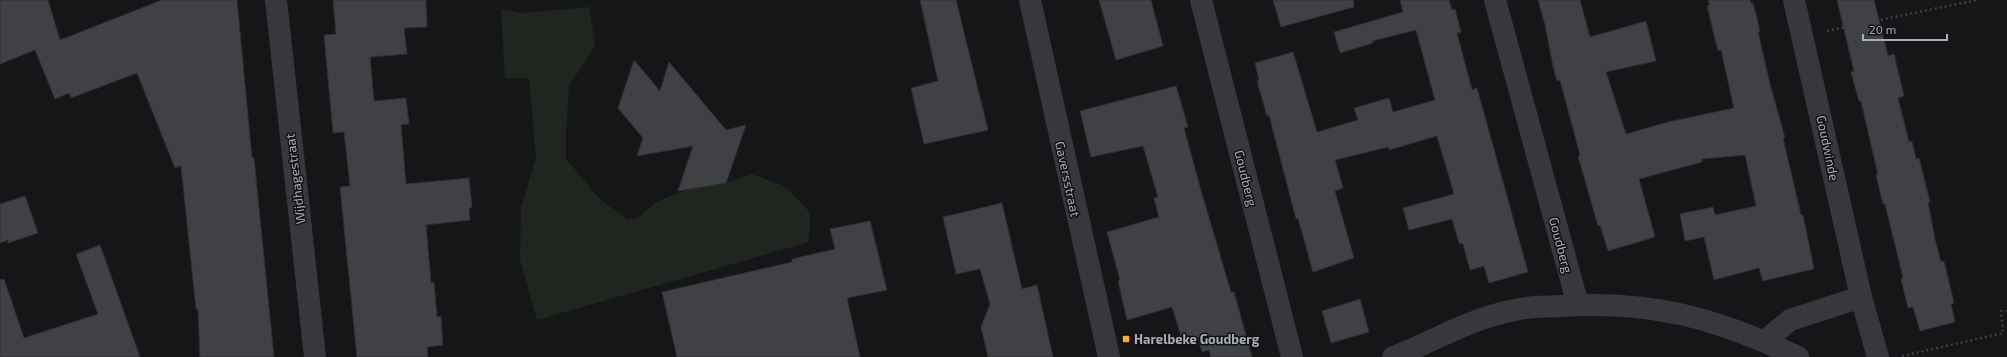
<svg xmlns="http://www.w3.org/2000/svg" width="2007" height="357" viewBox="0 0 2007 357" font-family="'Exo 2',sans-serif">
<rect width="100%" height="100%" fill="#161618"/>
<polygon fill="#1e261f" points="589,7 595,42 592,51 569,86 566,131 566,159 600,199 628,220 639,217 656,202 688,189 726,183 751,174 782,185 800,201 810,213 809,242 537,320 520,260 521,208 536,157 529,78 505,78 501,9 522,13"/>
<g fill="#404145" stroke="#303034">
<polygon points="0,0 48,0 60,40 162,0 237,0 252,158 254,158 274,357 200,357 198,309 196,309 181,166 175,168 137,73 71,98 69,93 55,99 35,50 0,64"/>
<polygon points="333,0 426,0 427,27 404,28 407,54 370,57 374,101 406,98 409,124 401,125 406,184 469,178 472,207 469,208 470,220 426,225 431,283 434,282 437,317 441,316 443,345 427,347 428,357 357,357 340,187 350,186 344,132 333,133 324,35 336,34"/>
<polygon points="920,0 956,0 988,130 924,144 911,88 938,81"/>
<polygon points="1099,0 1151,0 1163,46 1116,60"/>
<polygon points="1273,0 1353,0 1354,7 1281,27"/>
<polygon points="1400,0 1449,0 1452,10 1455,9 1461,32 1457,33 1472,90 1477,88 1528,272 1489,283 1484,266 1470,270 1463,244 1459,243 1452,219 1409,230 1403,208 1454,194 1437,136 1389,150 1388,147 1335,160 1343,188 1335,191 1354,258 1313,272 1298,218 1296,219 1269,115 1267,116 1257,81 1259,80 1255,63 1293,52 1317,132 1358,120 1354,108 1389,98 1393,112 1435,100 1416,30 1372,41 1373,43 1340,53 1334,32 1403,12"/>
<polygon points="1538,0 1580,0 1590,37 1646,21 1656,61 1606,72 1626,134 1668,122 1734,108 1721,50 1718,51 1707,6 1710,5 1708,0 1750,0 1751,3 1753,3 1757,18 1760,32 1758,32 1770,84 1785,138 1783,138 1801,215 1803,215 1814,269 1763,281 1759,268 1714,280 1704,237 1685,241 1680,214 1713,207 1715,215 1756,206 1745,155 1702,159 1702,162 1639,179 1655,237 1608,251 1600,225 1598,226 1578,156 1580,155 1560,80 1557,81 1553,66 1545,25"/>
<polygon points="1837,0 1874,0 1888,56 1894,54 1904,96 1898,98 1909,142 1912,141 1916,159 1919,158 1930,202 1928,202 1935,239 1941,262 1944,261 1954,303 1951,304 1955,322 1920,331 1913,307 1908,308 1901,279 1903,278 1885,204 1883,204 1876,175 1878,175 1861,101 1859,101 1851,72 1854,71"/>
<polygon points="634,60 660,91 669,62 726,130 746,125 726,183 678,191 693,146 637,156 643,138 618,108"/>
<polygon points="1176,86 1188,127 1184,128 1202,194 1231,292 1234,292 1252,357 1211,357 1209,350 1202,352 1198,337 1183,342 1172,307 1127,320 1118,281 1120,280 1107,232 1159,217 1154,198 1158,197 1143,146 1091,157 1080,111"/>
<polygon points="25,196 38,233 8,243 8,240 0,243 0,204"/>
<polygon points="1002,203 1022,289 1037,285 1053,357 988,357 981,327 990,304 980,269 956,274 943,217"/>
<polygon points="870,221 887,290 847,298 860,357 677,357 662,292 792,262 792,259 835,249 830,229"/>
<polygon points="100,245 140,357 0,357 0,280 4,279 24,338 98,314 76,254"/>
<polygon points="1360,299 1369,332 1331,343 1322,311"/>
</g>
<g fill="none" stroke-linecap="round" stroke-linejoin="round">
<g stroke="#3d3f44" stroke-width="2.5" stroke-dasharray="2 3" stroke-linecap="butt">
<polyline points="1827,31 1977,0"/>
<polyline points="1902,356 2003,333 2001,311 2007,311"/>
</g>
<g stroke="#37383d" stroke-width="22">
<polyline points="276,0 315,357"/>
<polyline points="1030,0 1109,357"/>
<polyline points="1201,0 1292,357"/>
<polyline points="1495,0 1578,305"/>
<polyline points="1794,0 1861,297 1878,357"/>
<polyline points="1765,341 1790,320 1861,297"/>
<path d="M1393,357c27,-10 52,-24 78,-34 14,-6 29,-10 44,-13 14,-4 31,-3 45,-4 90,-6 157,12 238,51"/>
</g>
</g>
<rect fill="#f2b134" stroke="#111113" stroke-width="1.5" x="1122" y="335" width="8" height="8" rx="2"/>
<g text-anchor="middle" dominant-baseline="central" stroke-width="3" stroke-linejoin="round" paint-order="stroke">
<g font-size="13" fill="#a8adb8" stroke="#111113">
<text transform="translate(1828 148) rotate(78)">Goudwinde</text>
<text transform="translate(1246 178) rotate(76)">Goudberg</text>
<text transform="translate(295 179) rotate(-97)">Wijdhagestraat</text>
<text transform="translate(1068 179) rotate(78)">Gaversstraat</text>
<text transform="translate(1561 245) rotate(75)">Goudberg</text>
</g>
<g font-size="13" font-weight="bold" fill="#a8adb8" stroke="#111113" text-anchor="start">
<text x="1134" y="339">Harelbeke Goudberg</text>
</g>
</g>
<path d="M1863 34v6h84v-6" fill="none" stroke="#a8adb8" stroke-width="2"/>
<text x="1869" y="34" font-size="12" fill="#a8adb8" stroke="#111113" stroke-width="3" paint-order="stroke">20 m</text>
</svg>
